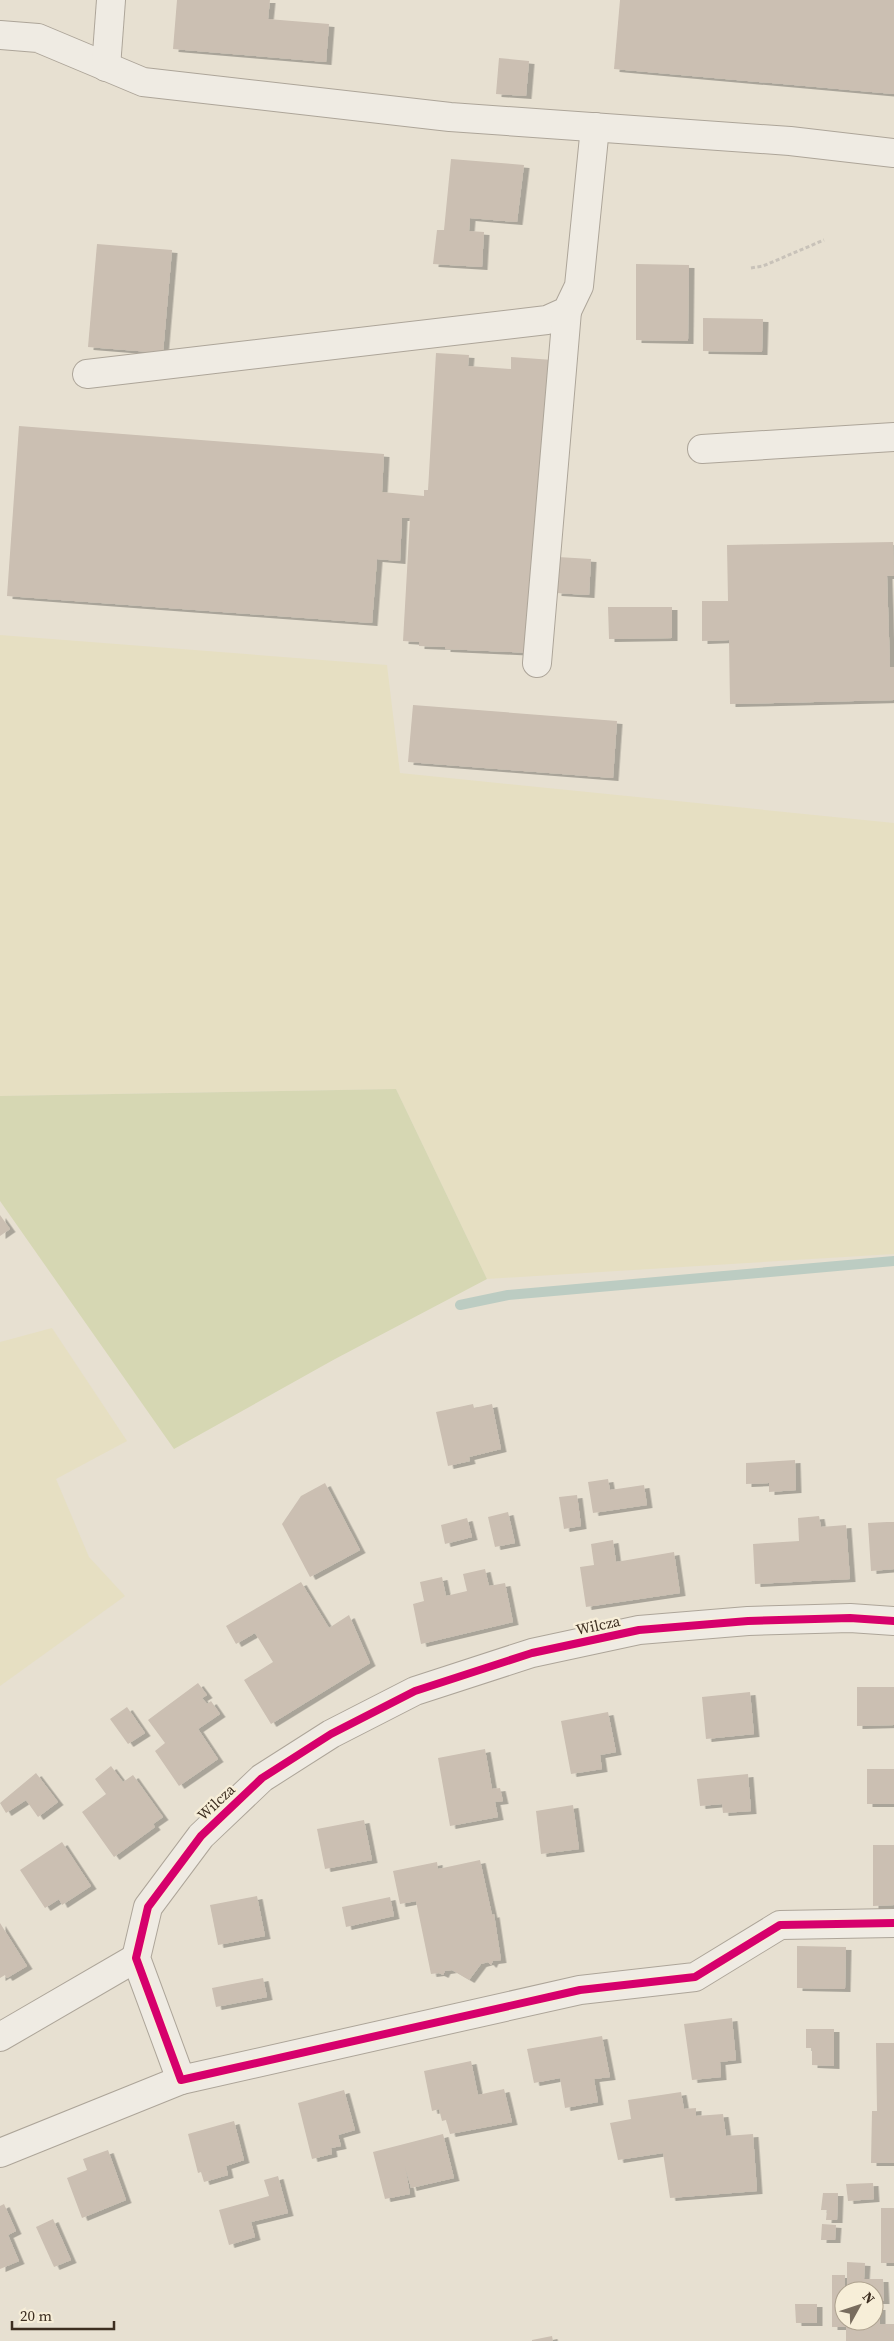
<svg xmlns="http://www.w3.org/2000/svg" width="894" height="2341" viewBox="0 0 894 2341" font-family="'Source Serif 4',serif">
<defs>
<filter id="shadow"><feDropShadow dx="5.5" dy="3" stdDeviation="0" flood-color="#0004"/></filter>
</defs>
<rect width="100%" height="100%" fill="#e7e0d1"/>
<g fill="#e6dfc2">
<polygon points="0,635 387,665 400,773 894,823 894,1254 487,1279 396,1089 0,1096"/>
<polygon points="52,1328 127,1441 56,1479 89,1557 125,1596 0,1686 0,1342"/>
</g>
<polygon fill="#d6d7b3" points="396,1089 487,1279 335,1359 174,1449 0,1201 0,1096"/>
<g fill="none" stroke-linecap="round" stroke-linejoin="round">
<polyline stroke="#bcccc2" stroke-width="10" points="460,1305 508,1295 894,1261"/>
</g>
<g fill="#cbbfb2" filter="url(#shadow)">
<polygon points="177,0 270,0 268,19 329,24 326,62 173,49"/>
<polygon points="620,0 894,0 894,94 614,69"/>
<polygon points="499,58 529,61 526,96 496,94"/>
<polygon points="451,159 524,165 517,222 470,218 469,231 484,232 482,267 433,264 437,230 444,230"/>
<polygon points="97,244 172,250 163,353 88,347"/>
<polygon points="636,264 689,265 688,341 636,340"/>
<polygon points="703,318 763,319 762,352 703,351"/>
<polygon points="436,353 469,355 468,366 511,369 511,357 553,360 532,653 445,649 445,647 419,646 419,642 403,641 410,518 402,518 400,561 377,559 372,623 7,596 19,426 384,454 382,492 424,496 424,490 428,490"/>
<polygon points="893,542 894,576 887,576 890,667 894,667 894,700 730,704 729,640 702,641 702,601 728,601 727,545"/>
<polygon points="558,557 591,559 589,595 556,593"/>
<polygon points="608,607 672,607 672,638 609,639"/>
<polygon points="413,705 617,721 613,778 408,762"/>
<polygon points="0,1215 10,1229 0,1236"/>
<polygon points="473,1404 474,1408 492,1404 501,1449 469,1457 470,1461 448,1466 436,1412"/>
<polygon points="795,1460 796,1490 769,1492 769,1483 746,1484 746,1463"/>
<polygon points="608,1479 610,1490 644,1485 647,1505 593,1513 588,1482"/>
<polygon points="325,1483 360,1550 310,1577 282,1524 301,1496"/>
<polygon points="577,1495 581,1526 564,1529 559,1497"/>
<polygon points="508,1512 515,1543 495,1547 488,1517"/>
<polygon points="819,1516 821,1527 846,1525 850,1579 755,1584 753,1544 799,1541 798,1518"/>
<polygon points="467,1518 472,1537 445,1544 441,1525"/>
<polygon points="887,1522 894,1522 894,1569 871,1571 868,1523"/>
<polygon points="613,1540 616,1562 674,1552 680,1593 586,1607 580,1567 594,1565 591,1544"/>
<polygon points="485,1569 489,1586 505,1583 513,1622 421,1644 413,1604 424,1601 420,1582 442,1577 446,1596 467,1591 463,1574"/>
<polygon points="301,1582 329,1628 349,1615 370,1663 271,1724 244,1680 273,1662 255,1633 236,1644 226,1626"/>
<polygon points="198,1683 207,1695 202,1698 207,1704 211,1701 220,1714 198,1729 218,1759 179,1786 155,1751 165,1743 148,1720"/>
<polygon points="857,1687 894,1687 894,1725 857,1726"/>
<polygon points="750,1692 754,1734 706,1739 702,1697"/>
<polygon points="127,1707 145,1733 128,1744 110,1719"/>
<polygon points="608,1712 616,1752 600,1755 602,1769 571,1774 561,1721"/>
<polygon points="485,1749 492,1789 500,1788 503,1801 495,1802 498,1817 450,1826 438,1758"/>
<polygon points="111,1766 123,1782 133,1775 163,1817 153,1824 155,1827 114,1857 82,1812 106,1794 95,1779"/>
<rect x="867" y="1769" width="27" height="35"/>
<polygon points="36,1773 58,1802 38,1817 26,1800 6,1813 0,1803"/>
<polygon points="748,1774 751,1811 723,1813 722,1804 700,1806 697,1779"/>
<polygon points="573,1805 579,1849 541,1854 536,1811"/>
<polygon points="364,1820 372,1860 325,1869 317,1829"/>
<polygon points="62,1842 91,1886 62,1905 59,1899 45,1908 20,1870"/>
<polygon points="873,1845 894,1845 894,1905 873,1906"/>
<polygon points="480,1860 492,1915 494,1914 501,1960 493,1961 491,1965 488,1962 481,1964 469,1980 452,1970 445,1971 443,1975 439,1973 431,1974 416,1901 400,1904 393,1871 437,1862 438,1869"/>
<polygon points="257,1896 265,1936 218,1945 210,1905"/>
<polygon points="390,1897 394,1916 346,1927 342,1907"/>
<polygon points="0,1923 27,1966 7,1978 5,1975 0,1978"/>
<polygon points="797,1946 846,1947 845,1989 797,1988"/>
<polygon points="263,1978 267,1997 216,2007 212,1988"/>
<polygon points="732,2018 736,2060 720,2062 721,2077 692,2080 684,2024"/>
<polygon points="806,2029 834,2029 834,2066 812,2065 812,2048 806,2048"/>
<polygon points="602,2036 610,2077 594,2079 598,2102 565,2108 560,2078 534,2083 527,2049"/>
<polygon points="876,2043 894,2043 894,2163 871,2163 872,2111 877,2111"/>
<polygon points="471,2061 478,2095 504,2089 512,2122 450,2134 446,2120 442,2121 439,2109 432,2111 424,2071"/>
<polygon points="344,2090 355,2130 338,2135 341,2146 331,2148 332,2154 312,2159 298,2103"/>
<polygon points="681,2092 684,2109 696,2108 696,2116 723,2114 726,2136 753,2134 757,2191 670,2198 663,2153 618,2160 610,2123 631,2119 628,2100"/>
<polygon points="234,2121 244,2160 226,2166 228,2175 204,2182 201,2172 198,2173 188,2134"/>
<polygon points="443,2134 454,2178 411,2188 405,2166 410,2194 385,2199 373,2152"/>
<polygon points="108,2150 126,2200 82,2218 67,2178 87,2170 83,2159"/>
<polygon points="278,2176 288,2213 251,2222 255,2237 229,2245 219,2210 269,2196 264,2180"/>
<polygon points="873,2183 874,2199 848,2201 846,2184"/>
<polygon points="823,2193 838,2193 837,2220 826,2220 827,2210 821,2210"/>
<polygon points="4,2204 16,2231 8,2235 19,2261 0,2269 0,2206"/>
<rect x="881" y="2208" width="13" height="55"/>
<polygon points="53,2219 71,2260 54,2267 36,2227"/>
<polygon points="822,2224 836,2225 835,2240 821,2240"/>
<polygon points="847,2262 865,2263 864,2279 883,2279 884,2301 874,2301 874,2291 847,2291"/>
<polygon points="832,2275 845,2275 844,2321 874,2321 874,2307 880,2307 880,2324 894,2324 894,2341 846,2341 846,2327 832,2327"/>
<polygon points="795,2304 817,2304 817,2323 796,2323"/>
<polygon points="552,2336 553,2341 532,2341 532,2340"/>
</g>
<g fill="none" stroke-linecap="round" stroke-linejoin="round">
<defs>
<g id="minor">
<polyline points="0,35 38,38 143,82 450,117 790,141 894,153"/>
<polyline points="106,67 111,0"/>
<polyline points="87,374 547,320 567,311 579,286 595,127"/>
<polyline points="702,449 894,437"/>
<polyline points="537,663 567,311"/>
<polyline points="894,1621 850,1618 748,1621 639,1630 532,1653 415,1691 331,1734 262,1778 201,1836 148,1907 136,1958 181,2080 580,1990 695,1977 780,1925 894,1923"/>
<polyline points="0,2037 136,1958"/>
<polyline points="0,2153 181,2080"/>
</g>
</defs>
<use href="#minor" stroke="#ada599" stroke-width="30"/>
<polyline stroke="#c8c2b9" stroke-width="3" stroke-dasharray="4 2.5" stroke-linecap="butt" points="751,268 763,266 824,240"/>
<use href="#minor" stroke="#efebe3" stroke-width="28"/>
<defs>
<polyline id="cycleway" points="894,1621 850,1618 748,1621 639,1630 532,1653 415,1691 331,1734 262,1778 201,1836 148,1907 136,1958 181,2080 580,1990 695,1977 780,1925 894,1923"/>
</defs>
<use href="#cycleway" stroke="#f7eed8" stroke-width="11"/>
<use href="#cycleway" stroke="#d6006c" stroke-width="8"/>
</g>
<g text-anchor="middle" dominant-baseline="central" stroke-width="5" stroke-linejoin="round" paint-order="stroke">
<g font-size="15" fill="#3d2e20" stroke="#f7eed8">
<text transform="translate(598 1625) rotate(-12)">Wilcza</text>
<text transform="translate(216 1802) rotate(-43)">Wilcza</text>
</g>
</g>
<g transform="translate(859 2306) rotate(50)"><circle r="24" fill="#f7eed8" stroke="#ada18e"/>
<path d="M0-4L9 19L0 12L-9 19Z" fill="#786c5e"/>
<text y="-8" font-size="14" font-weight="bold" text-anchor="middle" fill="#3d2e20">N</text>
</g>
<path d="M12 2321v8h102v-8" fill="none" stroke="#3d2e20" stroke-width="2.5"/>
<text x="20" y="2321" font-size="15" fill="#3d2e20" stroke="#f7eed8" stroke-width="4" paint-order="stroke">20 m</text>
</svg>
